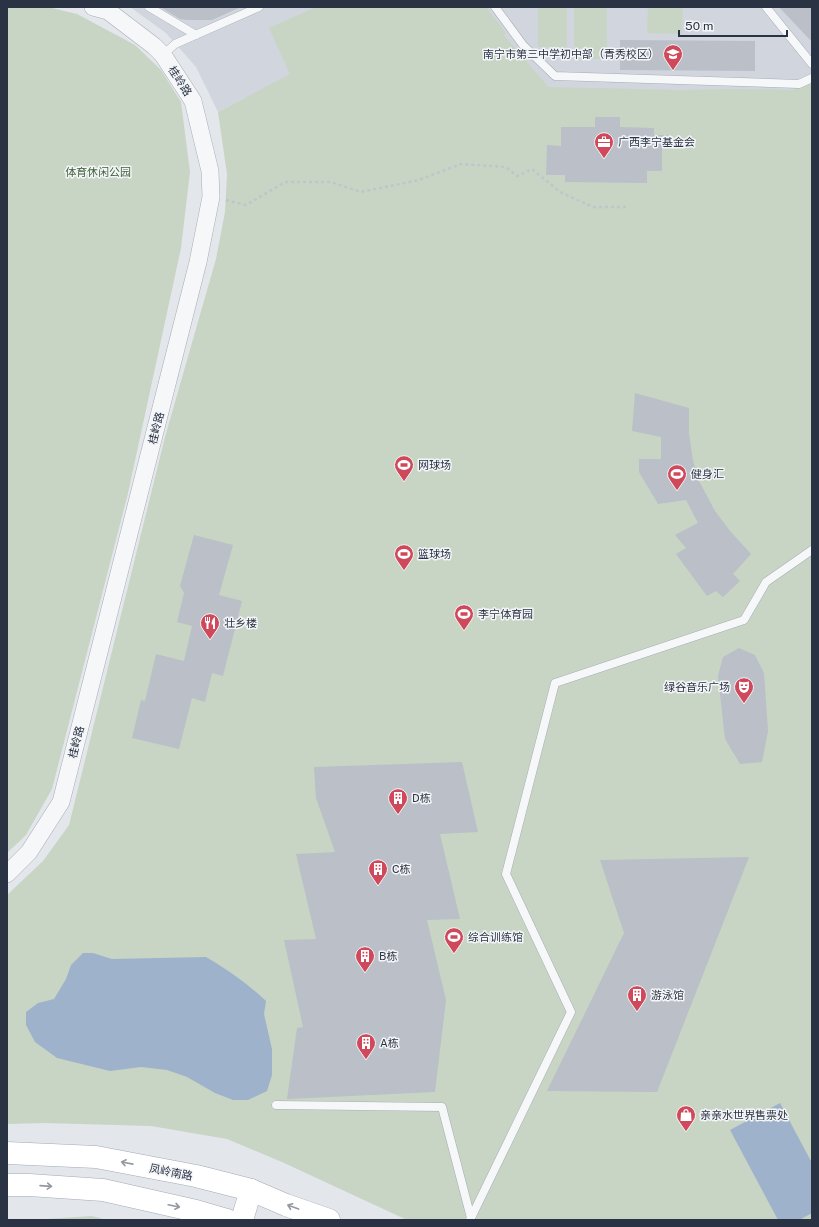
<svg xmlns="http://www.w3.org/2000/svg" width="819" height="1227" viewBox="0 0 819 1227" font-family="'Public Sans','Noto Sans SC',sans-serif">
<rect width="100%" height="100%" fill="#e3e6eb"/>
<polygon fill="#d1d5dd" points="130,7 812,7 812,129 549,87 504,35 244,98 218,112 196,67 166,33"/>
<g fill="#c8d5c4">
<polygon points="7,7 48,7 77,14 135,45 161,70 181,102 190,172 181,248 128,493 52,789 26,835 7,853"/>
<polygon points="316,7 486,7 506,33 504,35 549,87 681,90 734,89 793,90 812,82 812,1220 407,1220 282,1162 227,1139 151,1126 45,1123 7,1124 7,895 43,861 69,825 165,437 216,259 225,212 227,174 218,112 290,74 269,28"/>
<rect x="538" y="7" width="29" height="40"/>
<rect x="574" y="7" width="33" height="52"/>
<polygon points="648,7 683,7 682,34 647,33"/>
<polygon points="92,1216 107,1220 31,1220"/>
</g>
<g fill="#9eb3cb">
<path d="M83,953h10l19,6 94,-2c21,12 42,27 60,44l-2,13 8,35v26l-5,16 -19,9h-15l-18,-7 -28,-16 -20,-7 -26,-3 -31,4 -53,-13 -22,-16 -9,-17v-13l12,-9 16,-4 12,-20 5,-14z"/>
<polygon points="780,1103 812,1163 812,1213 799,1220 778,1220 730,1130"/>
</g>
<g fill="#babfc8">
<polygon points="160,7 241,7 212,20 188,20 180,19"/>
<polygon points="779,7 812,7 812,42"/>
<polygon points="620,40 755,41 755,71 620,70"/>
<polygon points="595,117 620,117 620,127 654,128 654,135 668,135 667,148 662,147 662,171 647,171 647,183 565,182 565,175 546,175 547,145 561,146 561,127 595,127"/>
<polygon points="635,393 689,408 689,433 693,461 699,481 715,511 730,531 751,554 733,574 740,581 723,597 716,591 707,596 676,554 686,548 675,535 698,523 686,500 658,504 639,472 639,459 661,459 661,437 632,431"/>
<polygon points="194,535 233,545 219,595 242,601 223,676 212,673 205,702 192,698 179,749 132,738 141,700 145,701 156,654 184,661 192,626 177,622 184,593 180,586"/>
<polygon points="739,648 755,655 764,673 768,731 762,762 740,764 725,739 718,676 723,657"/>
<polygon points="462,762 478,832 440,834 460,919 427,920 446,1000 435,1092 287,1099 297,1028 303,1027 284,940 316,939 296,854 335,852 316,798 314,767"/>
<polygon points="749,857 657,1092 547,1091 624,933 600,860"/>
</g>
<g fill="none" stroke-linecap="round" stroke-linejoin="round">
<defs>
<g id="service">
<polyline points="149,7 196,35"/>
<polyline points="495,7 523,45 555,76 799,84 812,78"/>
<polyline points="766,7 812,64"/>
<polyline points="163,55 175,44 259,7"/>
<polyline points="276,1105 442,1107 471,1218"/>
<polyline points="470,1220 571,1012 506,874 555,683 744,620 766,582 812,550"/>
</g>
<polyline id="minor" points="7,874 29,852 61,802 198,262 211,197 210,171 193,101 163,55 154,46 108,11 93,7"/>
<g id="primary">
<polyline points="7,1153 96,1157 196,1176 251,1190 286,1205 329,1220"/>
<polyline points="7,1185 29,1185 103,1190 196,1211 227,1220"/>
<polyline points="242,1220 251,1190"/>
</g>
</defs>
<use href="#service" stroke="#a8adb5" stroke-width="9"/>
<use href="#minor" stroke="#a8adb5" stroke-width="18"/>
<use href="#primary" stroke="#a2aab7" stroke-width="23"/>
<polyline stroke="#c1c4ca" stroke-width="2.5" stroke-dasharray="3 3" stroke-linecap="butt" points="226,200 246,205 285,182 331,182 361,192 419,180 461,164 506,167 517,176 532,169 560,192 593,207 628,207"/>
<use href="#service" stroke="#f6f7f9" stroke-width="8"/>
<use href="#minor" stroke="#f6f7f9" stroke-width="17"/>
<use href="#primary" stroke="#fff" stroke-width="22"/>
</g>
<defs><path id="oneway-shaft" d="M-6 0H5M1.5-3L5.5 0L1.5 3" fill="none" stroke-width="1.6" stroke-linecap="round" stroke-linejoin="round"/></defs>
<g stroke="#9499a1">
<use href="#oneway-shaft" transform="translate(127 1163) rotate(-169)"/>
<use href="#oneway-shaft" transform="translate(46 1186) rotate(4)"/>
<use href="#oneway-shaft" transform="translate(174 1206) rotate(12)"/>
<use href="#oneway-shaft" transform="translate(293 1207) rotate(-160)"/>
</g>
<defs>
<symbol id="school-pin" viewBox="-11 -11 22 30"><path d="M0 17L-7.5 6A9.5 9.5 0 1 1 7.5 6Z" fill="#cf495a" stroke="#f3f5f8"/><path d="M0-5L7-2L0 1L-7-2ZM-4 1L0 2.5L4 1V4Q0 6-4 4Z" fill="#fff"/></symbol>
<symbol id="office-pin" viewBox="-11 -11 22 30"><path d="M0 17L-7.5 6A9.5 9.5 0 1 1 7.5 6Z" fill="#cf495a" stroke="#f3f5f8"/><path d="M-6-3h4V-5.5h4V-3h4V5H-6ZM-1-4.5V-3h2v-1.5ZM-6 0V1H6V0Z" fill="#fff"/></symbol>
<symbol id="stadium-pin" viewBox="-11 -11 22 30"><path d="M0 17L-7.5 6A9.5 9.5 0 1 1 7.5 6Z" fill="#cf495a" stroke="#f3f5f8"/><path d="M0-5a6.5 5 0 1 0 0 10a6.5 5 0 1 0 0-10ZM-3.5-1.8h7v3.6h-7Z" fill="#fff"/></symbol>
<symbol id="restaurant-pin" viewBox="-11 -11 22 30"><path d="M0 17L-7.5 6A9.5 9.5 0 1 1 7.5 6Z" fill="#cf495a" stroke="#f3f5f8"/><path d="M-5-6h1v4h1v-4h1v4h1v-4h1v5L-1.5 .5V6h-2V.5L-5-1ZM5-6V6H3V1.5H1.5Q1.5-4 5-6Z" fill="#fff"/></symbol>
<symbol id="theatre-pin" viewBox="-11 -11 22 30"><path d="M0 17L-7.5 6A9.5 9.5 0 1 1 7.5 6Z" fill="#cf495a" stroke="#f3f5f8"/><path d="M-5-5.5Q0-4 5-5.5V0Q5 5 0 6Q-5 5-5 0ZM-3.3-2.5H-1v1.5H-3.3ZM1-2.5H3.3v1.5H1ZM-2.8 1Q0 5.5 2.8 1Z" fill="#fff"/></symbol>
<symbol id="building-pin" viewBox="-11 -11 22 30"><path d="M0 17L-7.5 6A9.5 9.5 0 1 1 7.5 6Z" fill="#cf495a" stroke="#f3f5f8"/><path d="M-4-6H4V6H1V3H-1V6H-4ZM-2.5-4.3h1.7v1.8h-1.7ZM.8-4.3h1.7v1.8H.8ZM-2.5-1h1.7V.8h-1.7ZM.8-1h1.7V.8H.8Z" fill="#fff"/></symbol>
<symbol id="shop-pin" viewBox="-11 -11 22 30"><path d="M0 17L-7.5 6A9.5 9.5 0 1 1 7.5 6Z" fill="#cf495a" stroke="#f3f5f8"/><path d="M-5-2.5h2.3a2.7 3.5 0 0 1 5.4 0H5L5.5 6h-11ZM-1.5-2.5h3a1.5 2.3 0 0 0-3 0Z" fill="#fff"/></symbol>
</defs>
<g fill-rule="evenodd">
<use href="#school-pin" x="662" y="43" width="22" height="30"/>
<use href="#office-pin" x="593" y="131" width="22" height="30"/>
<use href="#stadium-pin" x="393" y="454" width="22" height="30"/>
<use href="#stadium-pin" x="666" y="463" width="22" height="30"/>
<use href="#stadium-pin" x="393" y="543" width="22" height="30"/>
<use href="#stadium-pin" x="453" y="603" width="22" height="30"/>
<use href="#restaurant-pin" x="199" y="612" width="22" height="30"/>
<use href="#theatre-pin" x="733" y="676" width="22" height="30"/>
<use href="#building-pin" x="387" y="787" width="22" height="30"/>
<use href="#building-pin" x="367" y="858" width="22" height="30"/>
<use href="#stadium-pin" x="443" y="926" width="22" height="30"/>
<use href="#building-pin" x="354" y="945" width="22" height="30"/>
<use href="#building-pin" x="626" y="984" width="22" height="30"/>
<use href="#building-pin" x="355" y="1032" width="22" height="30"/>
<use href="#shop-pin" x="675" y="1104" width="22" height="30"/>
</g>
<g text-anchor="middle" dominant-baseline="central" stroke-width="3" stroke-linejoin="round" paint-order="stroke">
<g font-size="11" fill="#2a3343" stroke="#f3f5f8" text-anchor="start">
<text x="659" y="54" text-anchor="end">南宁市第三中学初中部（青秀校区）</text>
<text x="618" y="142">广西李宁基金会</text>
<text x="418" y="465">网球场</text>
<text x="691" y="474">健身汇</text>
<text x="418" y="554">篮球场</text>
<text x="478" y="614">李宁体育园</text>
<text x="224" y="623">壮乡楼</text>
<text x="730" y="687" text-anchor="end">绿谷音乐广场</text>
<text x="412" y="798">D栋</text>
<text x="392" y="869">C栋</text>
<text x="468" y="937">综合训练馆</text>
<text x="379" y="956">B栋</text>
<text x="651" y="995">游泳馆</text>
<text x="380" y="1043">A栋</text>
<text x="700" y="1115">亲亲水世界售票处</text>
</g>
<g font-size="11" fill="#2a3343" stroke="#f3f5f8">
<text transform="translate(180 81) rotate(57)">桂岭路</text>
<text transform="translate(156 428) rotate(-76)">桂岭路</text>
<text transform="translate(76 742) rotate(-76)">桂岭路</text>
<text transform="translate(171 1172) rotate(11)">凤岭南路</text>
</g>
<g font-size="11" fill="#3e5f38" stroke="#f3f5f8">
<text x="98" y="172">体育休闲公园</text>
</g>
</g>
<rect width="819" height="1227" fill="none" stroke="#2a3343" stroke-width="16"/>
<path d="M679 30v6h108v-6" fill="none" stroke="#2a3343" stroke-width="2"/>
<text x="685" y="30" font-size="12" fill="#2a3343" stroke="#f3f5f8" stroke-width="3" paint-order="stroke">50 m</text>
</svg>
